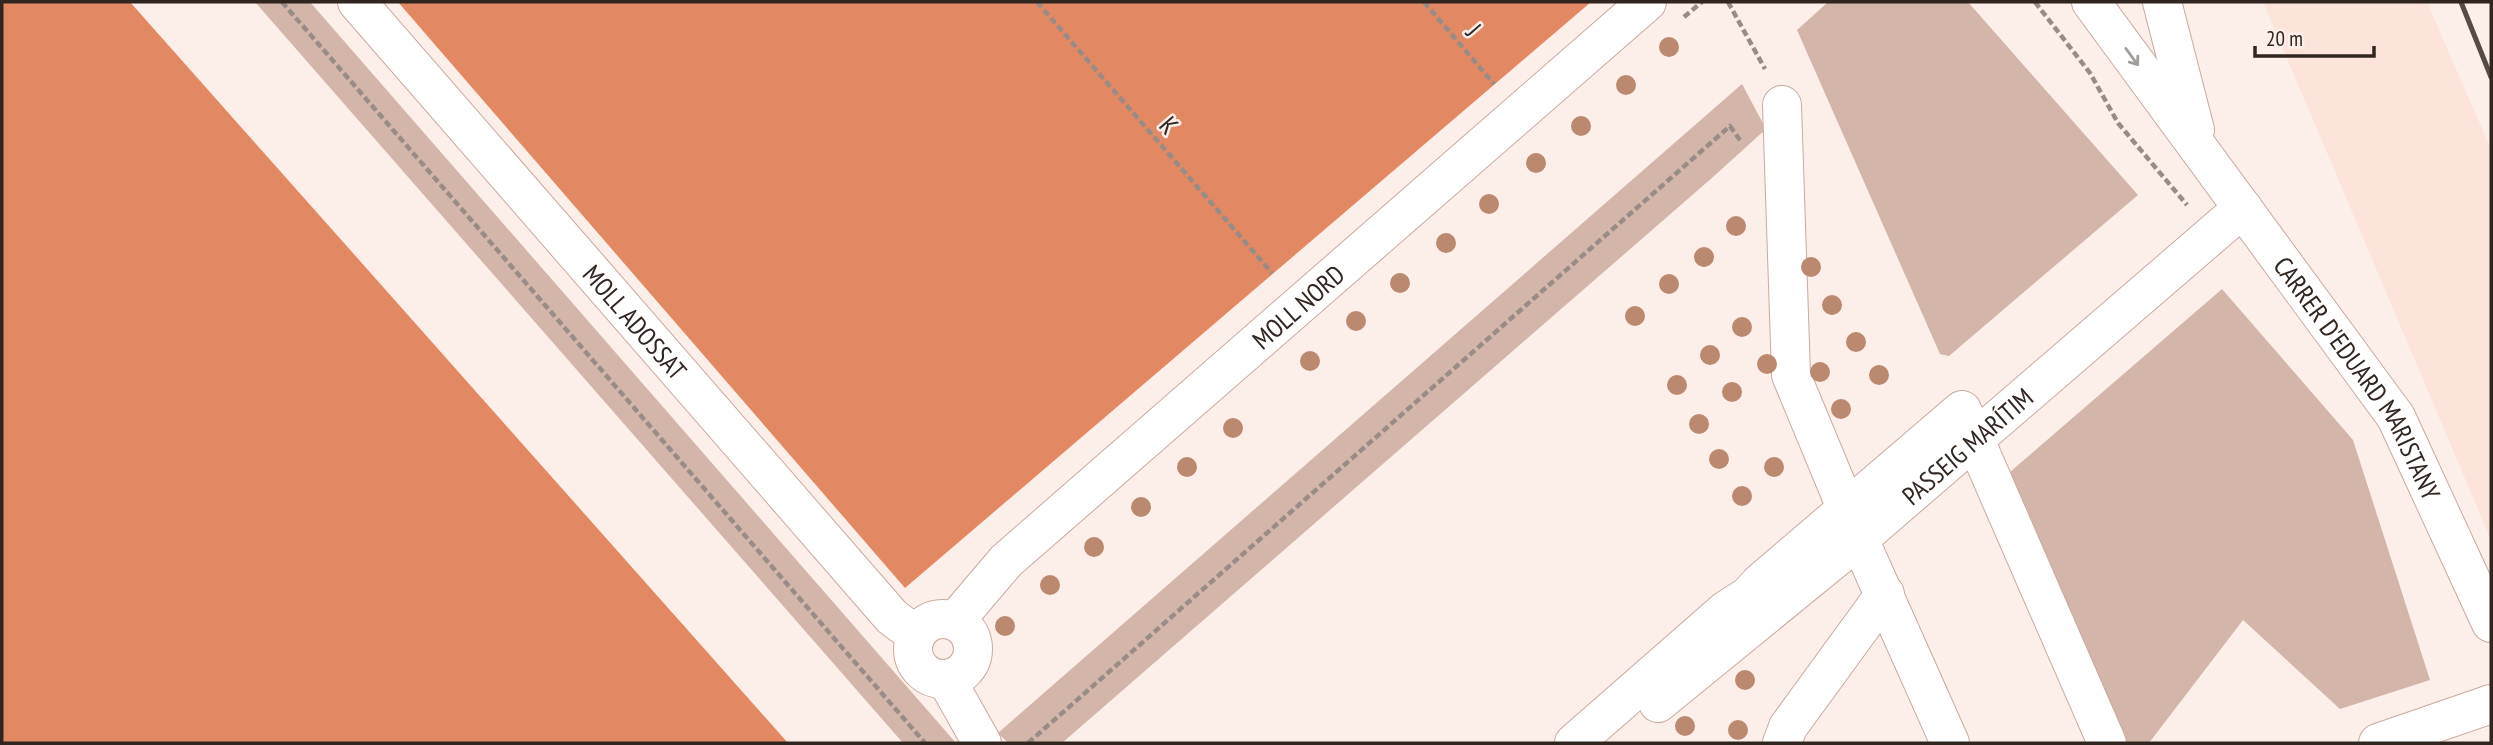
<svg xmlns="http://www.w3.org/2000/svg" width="2493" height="745" viewBox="0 0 2493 745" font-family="'PT Sans Narrow',sans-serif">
<rect width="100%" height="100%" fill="#fcefea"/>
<polygon fill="#fce4db" points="2263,2 2427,2 2491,149 2491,540"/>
<g fill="#e28963">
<polygon points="2,2 130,2 788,743 2,743"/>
<polygon points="398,2 1591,2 905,588"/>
</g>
<g fill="#d3b5a9">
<polygon points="255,2 310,2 956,743 903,743"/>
<polygon points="1828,2 1968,2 2138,195 1949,356 1940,354 1797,30"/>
<polygon points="1742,84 1766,129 1713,177 1062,743 1008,743 998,733"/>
<polygon points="2222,289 2353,440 2430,680 2340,709 2243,620 2149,743 2117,743 2002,479"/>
</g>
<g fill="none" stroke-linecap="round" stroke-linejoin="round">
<defs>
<g id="minor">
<path id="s1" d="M357,2l535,615 24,18"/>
<path id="s2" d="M2091,2l305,415 95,206"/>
<polyline points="2162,2 2195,130"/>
<circle cx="943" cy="649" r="30"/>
<path id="s3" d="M955,621l51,-60 641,-559"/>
<polyline points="946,679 982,743"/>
<polyline points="1658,703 1859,539 1791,375 1782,105"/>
<polyline points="1574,743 1726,610 1748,596 1760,583 1962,410 2107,743"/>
<polyline points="1782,743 1788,727 1885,594"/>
<path id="s4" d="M1950,743l-91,-204 384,-331"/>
<polyline points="2378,743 2491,704"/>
</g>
</defs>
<use href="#minor" stroke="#c8aa9e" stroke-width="40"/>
<g stroke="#998c87" stroke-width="4.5" stroke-dasharray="7 3.5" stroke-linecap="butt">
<polyline points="282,2 925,743"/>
<polyline points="1037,2 1272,273"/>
<polyline points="1424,2 1494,84"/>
<polyline points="1728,2 1765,69"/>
<polyline points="2035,2 2090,73 2118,123 2187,205"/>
<polyline points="1684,17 1702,2"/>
<polyline points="1028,743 1730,126 1742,143"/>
</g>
<use href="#minor" stroke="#fff" stroke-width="38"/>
<polyline stroke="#574b46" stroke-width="5" points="2461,2 2491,77"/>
</g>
<g fill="#bb8970">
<circle cx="1669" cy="47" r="10"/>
<circle cx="1626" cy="85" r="10"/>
<circle cx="1581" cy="126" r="10"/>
<circle cx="1536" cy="163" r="10"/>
<circle cx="1489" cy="204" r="10"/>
<circle cx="1736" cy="226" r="10"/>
<circle cx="1446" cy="243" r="10"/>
<circle cx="1704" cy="257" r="10"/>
<circle cx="1811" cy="267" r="10"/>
<circle cx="1400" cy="283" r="10"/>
<circle cx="1669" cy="284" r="10"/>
<circle cx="1832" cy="305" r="10"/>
<circle cx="1635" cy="316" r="10"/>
<circle cx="1356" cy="321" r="10"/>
<circle cx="1742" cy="327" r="10"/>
<circle cx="1856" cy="342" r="10"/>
<circle cx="1710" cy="355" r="10"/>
<circle cx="1310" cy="361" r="10"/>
<circle cx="1767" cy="364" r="10"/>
<circle cx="1820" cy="372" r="10"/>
<circle cx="1879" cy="375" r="10"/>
<circle cx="1677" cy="385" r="10"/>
<circle cx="1732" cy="392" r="10"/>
<circle cx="1841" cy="409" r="10"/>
<circle cx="1699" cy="424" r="10"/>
<circle cx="1233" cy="428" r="10"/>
<circle cx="1719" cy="459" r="10"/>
<circle cx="1187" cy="467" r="10"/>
<circle cx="1774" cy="467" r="10"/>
<circle cx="1742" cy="496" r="10"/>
<circle cx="1141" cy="507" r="10"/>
<circle cx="1094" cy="547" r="10"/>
<circle cx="1050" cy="585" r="10"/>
<circle cx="1005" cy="626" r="10"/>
<circle cx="1745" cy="680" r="10"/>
<circle cx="1685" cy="726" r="10"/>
<circle cx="1738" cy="730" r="10"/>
</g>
<defs><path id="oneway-shaft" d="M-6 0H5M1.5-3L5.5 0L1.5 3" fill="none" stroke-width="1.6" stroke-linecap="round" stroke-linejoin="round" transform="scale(1.75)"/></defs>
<use stroke="#a29d9b" href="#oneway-shaft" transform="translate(2132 57) rotate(54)"/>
<g text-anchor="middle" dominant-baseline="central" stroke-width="5" stroke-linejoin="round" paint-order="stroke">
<g font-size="26" fill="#312520" stroke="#fcefea">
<text transform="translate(1474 30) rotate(49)">J</text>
<text transform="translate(1169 125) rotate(49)">K</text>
<text stroke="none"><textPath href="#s3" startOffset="466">MOLL NORD</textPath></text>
<text stroke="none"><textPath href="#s1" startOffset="424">MOLL ADOSSAT</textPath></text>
<text stroke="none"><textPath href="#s2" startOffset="462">CARRER D'EDUARD MARISTANY</textPath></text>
<text stroke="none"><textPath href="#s4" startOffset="366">PASSEIG MARÍTIM</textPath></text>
</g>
</g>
<rect width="2493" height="745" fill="none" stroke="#312520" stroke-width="7"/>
<path d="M2255 46v10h119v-10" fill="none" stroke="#312520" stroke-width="3.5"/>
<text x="2266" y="46" font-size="21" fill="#312520" stroke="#fcefea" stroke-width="5" paint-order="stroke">20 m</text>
</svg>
